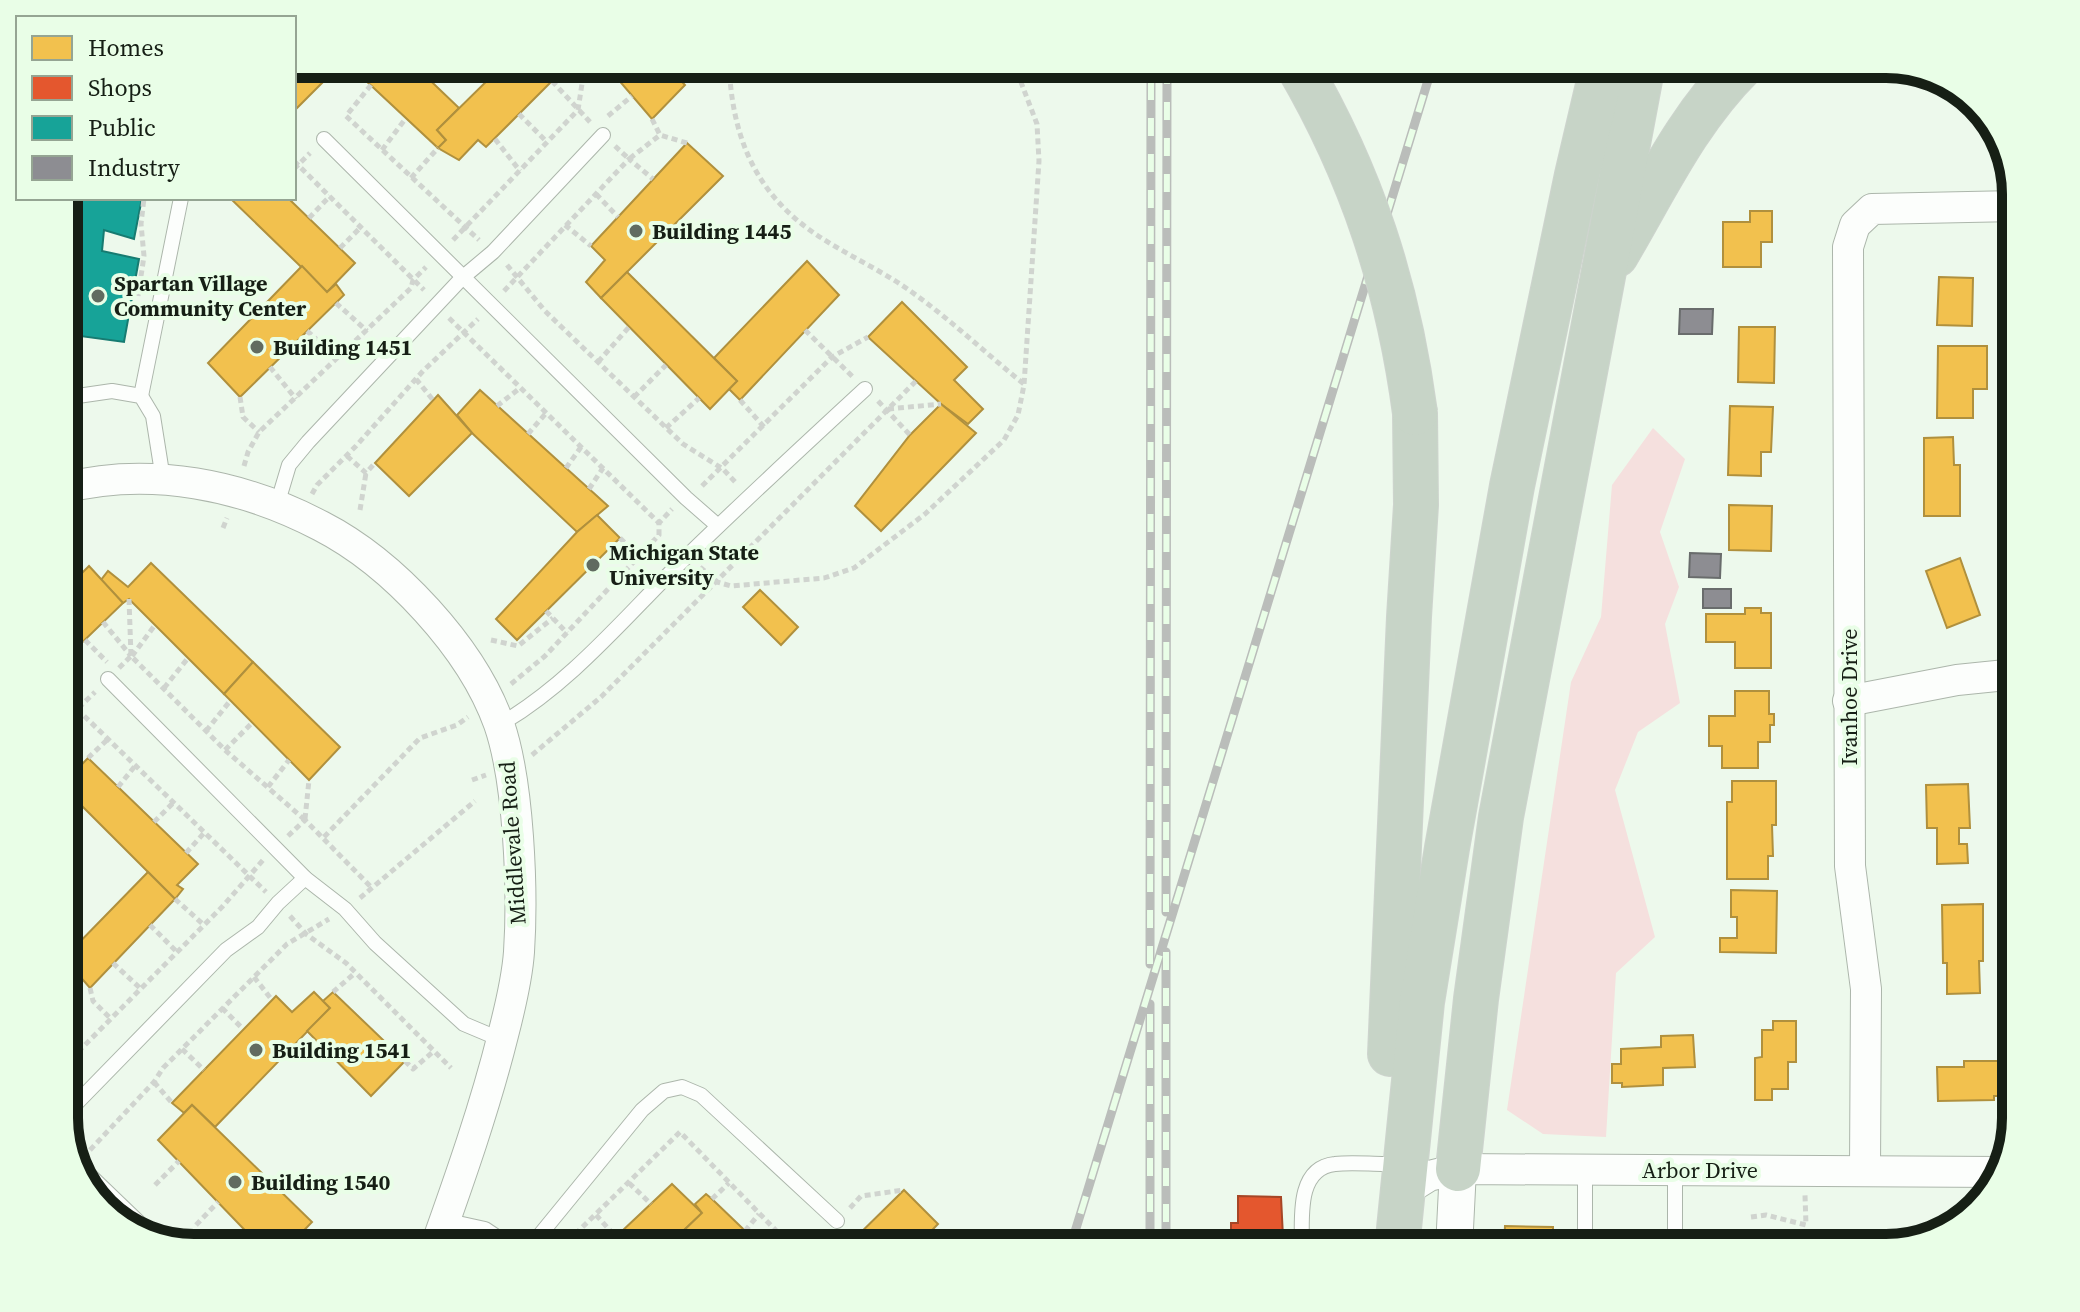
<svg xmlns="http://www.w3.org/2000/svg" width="2080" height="1312" viewBox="0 0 2080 1312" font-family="'Source Serif 4',serif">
<rect width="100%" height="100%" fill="#edf9ec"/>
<polygon fill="#f5e0de" points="1653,428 1685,459 1660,532 1679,587 1665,624 1680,703 1638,732 1615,790 1655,937 1616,973 1606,1137 1543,1134 1507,1110 1571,682 1601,617 1612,485"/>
<g fill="#f2c14e" stroke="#b0903d" stroke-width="2">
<polygon points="294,64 341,64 294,111"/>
<polygon points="348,64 413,64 459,108 437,130 446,140 438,148"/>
<polygon points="504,64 569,64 486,147 478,140 459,160 438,148 446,140 437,130"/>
<polygon points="605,64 665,64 685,85 652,119"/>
<polygon points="687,143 723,176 601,298 586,282 605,260 591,246"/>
<polygon points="230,198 288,198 355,263 327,292"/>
<polygon points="1750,211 1772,211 1772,242 1761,242 1761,267 1723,267 1723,222 1750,222"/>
<polygon points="807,261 839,295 740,400 729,389 737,381 714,358"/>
<polygon points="302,266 327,292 336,284 344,295 240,397 208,363"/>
<polygon points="627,272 737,381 710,409 601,298"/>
<polygon points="1939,277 1973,278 1972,326 1937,325"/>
<polygon points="902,302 967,367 954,380 983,409 968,424 941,404 868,337"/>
<polygon points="1739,327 1775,327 1774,383 1738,382"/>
<polygon points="1938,346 1987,346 1987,389 1973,389 1973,418 1937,418"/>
<polygon points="480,390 566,468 608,506 577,532 472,433 457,415"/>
<polygon points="438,395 472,433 409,496 375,463"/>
<polygon points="941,404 976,433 881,531 855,506 910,435"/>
<polygon points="1730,406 1773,407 1771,452 1761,452 1761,476 1728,475"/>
<polygon points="1953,437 1954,465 1960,465 1960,516 1924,516 1924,438"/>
<polygon points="1729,505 1772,506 1771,551 1729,550"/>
<polygon points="597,515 620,538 517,640 496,619 577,532"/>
<polygon points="1960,558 1980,615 1947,628 1926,571"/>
<polygon points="151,563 253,662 224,694 129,599 123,603 101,580 108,571 128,587"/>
<polygon points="89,566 123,603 64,660 64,591"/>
<polygon points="760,590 798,627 781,645 743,607"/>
<polygon points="1745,608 1761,608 1761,613 1771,613 1771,668 1735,668 1735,642 1706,642 1706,614 1745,614"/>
<polygon points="253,662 340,747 309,780 224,694"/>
<polygon points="1735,691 1769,691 1769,714 1774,714 1774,725 1770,725 1770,742 1758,742 1758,768 1722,768 1722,746 1709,746 1709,716 1735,716"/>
<polygon points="88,758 198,864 177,885 183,889 175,899 64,788 64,783"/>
<polygon points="1732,781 1776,781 1776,825 1772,825 1773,856 1768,856 1768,879 1727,879 1727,802 1732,802"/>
<polygon points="1968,784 1970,828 1959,828 1959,844 1967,844 1968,863 1937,864 1937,828 1927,828 1926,785"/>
<polygon points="148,872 175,899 90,988 64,958"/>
<polygon points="1731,890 1777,891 1776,953 1720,952 1720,938 1737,938 1737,917 1731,917"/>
<polygon points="1983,904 1983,961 1979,961 1980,993 1947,994 1947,963 1943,963 1942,905"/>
<polygon points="314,992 330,1008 215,1127 192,1105 184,1113 172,1103 276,996 292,1012"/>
<polygon points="333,992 405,1061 371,1096 307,1031 330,1008 323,1001"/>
<polygon points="1773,1021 1796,1021 1796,1062 1788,1062 1788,1089 1772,1089 1772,1100 1755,1100 1755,1058 1762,1057 1762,1030 1773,1030"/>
<polygon points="1693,1035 1695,1067 1663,1068 1663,1085 1622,1087 1622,1083 1612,1083 1612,1064 1621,1064 1621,1049 1661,1047 1661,1036"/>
<polygon points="1964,1061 2016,1061 2016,1096 1994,1096 1994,1100 1938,1101 1937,1067 1964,1067"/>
<polygon points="192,1105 312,1222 287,1248 262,1248 158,1140"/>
<polygon points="672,1184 702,1213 665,1248 604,1248"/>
<polygon points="904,1190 938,1224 915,1248 845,1248"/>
<polygon points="706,1194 712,1199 763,1248 687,1248 676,1238 702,1213 695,1204"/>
<polygon points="1505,1226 1553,1227 1553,1231 1572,1231 1572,1248 1504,1248"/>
<polygon points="1830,1230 1830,1234 1882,1234 1882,1230 1923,1230 1923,1234 1940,1234 1887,1248 1760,1248 1760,1234"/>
</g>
<polygon fill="#e4572e" stroke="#a64626" stroke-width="2" points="1238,1196 1281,1197 1283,1237 1280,1237 1280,1248 1240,1248 1240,1236 1231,1236 1231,1223 1238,1223"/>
<polygon fill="#17a398" stroke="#177b71" stroke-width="2" points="64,198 142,198 134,239 104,230 102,251 139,259 124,342 66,334 64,338 64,239 69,220 64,220"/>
<g fill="#8d8d92" stroke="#696c6c" stroke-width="2">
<polygon points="1680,309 1713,309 1712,334 1679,334"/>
<polygon points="1690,553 1721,554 1720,578 1689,577"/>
<rect x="1703" y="589" width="28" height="19"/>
</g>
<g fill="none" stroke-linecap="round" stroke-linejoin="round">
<defs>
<g id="service">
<polyline points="324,139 686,498 718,526"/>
<polyline points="141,396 181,198"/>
<polyline points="64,398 112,391 141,396 153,416 163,479"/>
<polyline points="277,505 289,465 308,442 462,278 493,252 603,135"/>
<polyline points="108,679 305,878 345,909 375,943 464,1024 502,1040"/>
<path d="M499,725c68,-39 121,-102 176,-157 62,-61 126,-120 190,-179"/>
<polyline points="64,1116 226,950 258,927 278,903 305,878"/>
<polyline points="75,1161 153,1236"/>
<polyline points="1585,1170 1585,1248"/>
<polyline points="1675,1170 1675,1247"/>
<polyline points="444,1220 485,1229 512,1247 539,1236 642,1110 664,1091 682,1087 701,1095 837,1221"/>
<polyline points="1636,1247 1732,1247"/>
<path d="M1302,1248c0,-29 -6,-80 33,-84 16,-2 34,0 50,0"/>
</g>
<g id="minor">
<path d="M64,488c86,-22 179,-3 257,38 72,37 151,122 178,198 20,58 24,167 20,228 -2,28 -9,56 -16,83 -18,72 -43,143 -68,213"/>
<polyline points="1848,701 1957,680 2016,674"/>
<polyline points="1865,1170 1866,989 1850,866 1848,247 1855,225 1872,209 2016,206"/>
<polyline points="1405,1191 1429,1176 1458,1169 2000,1172"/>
</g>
<polyline id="tertiary" points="1454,1248 1458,1169"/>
<g id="motorway">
<path d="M1616,255c39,-66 71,-136 127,-191"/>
<polyline points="1390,1054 1409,617 1416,505 1415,413"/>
<polyline points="1458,1169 1476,999 1501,817 1643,64"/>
<polyline points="1397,1248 1422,1002 1447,848 1512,486 1577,175 1603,64"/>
</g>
</defs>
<use href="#service" stroke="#acb6ab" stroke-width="16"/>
<use href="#minor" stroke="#acb6ab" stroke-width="32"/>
<use href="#tertiary" stroke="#acb6ab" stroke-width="38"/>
<use href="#motorway" stroke="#ced4ce" stroke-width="46"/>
<g stroke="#d0d4cf" stroke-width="5" stroke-dasharray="6 4" stroke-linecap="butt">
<path d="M729,64c3,67 22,122 78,164 31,23 67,38 99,60 42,29 78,64 118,96"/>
<polyline points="552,81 590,122"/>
<polyline points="371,85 346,116 479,240"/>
<polyline points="519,114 547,142"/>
<polyline points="608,116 632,96"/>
<polyline points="652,119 660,135 687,143"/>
<polyline points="495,139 520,171"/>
<polyline points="615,146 629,159 660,135"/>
<polyline points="382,150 406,118"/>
<polyline points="294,161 424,290"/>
<polyline points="294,169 310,153"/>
<polyline points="411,178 438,148"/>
<polyline points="596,194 618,217"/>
<polyline points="309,218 330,196"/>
<polyline points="565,225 591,246"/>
<polyline points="453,240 578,110 585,64"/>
<polyline points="340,248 361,227"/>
<polyline points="507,265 545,311 683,444 723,469 737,484"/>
<polyline points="504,291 629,159 653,179"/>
<polyline points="138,296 144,256 141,224 144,198"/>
<polyline points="336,303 367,331"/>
<polyline points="449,318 659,523"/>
<polyline points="805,330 853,377"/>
<polyline points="307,331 338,358"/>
<polyline points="598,362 629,327"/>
<polyline points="270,367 296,399"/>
<polyline points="416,379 433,400"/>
<polyline points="240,397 243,417 259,432"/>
<polyline points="634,397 666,365"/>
<polyline points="740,400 764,427"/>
<polyline points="878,401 910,435"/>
<polyline points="497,406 520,388"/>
<polyline points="888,409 941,404"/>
<polyline points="666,428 699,398"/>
<polyline points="528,434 546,413"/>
<polyline points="347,456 366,473 375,463"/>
<polyline points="244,466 248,452 259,432 411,288 413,280 426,267"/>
<polyline points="566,468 581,447"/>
<polyline points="702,486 832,357 868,337"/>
<polyline points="589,489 603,468"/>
<polyline points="312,494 317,485 356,446 423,371 478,319"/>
<polyline points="360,510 366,473"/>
<polyline points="223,528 227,518"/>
<polyline points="620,538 639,557"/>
<polyline points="700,567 717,582 731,586 824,578 854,568 925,514 1004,440 1018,415 1024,385 1039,161 1037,124 1014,64"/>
<polyline points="129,599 131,656"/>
<polyline points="546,611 567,633"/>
<polyline points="103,622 131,656"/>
<polyline points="85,640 107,662"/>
<polyline points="491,640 518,646 553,618"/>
<polyline points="132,656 155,625"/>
<polyline points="119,668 131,656 225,750 305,820"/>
<polyline points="511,684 545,656 659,535 659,523 672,509"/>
<polyline points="164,688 188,658"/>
<polyline points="77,709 266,892"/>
<polyline points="64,722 95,692"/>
<polyline points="206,731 230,701"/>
<polyline points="225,750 252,723"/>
<polyline points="532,755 601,697 916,381"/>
<polyline points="88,758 108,739"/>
<polyline points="472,780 486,775"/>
<polyline points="118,787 135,766"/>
<polyline points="268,787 289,760"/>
<polyline points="305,819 309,780"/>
<polyline points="154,822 173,803"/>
<polyline points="288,836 305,820 372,888"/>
<polyline points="324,837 420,738 457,725 468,717"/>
<polyline points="186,853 204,833"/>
<polyline points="360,898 475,801"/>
<polyline points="175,899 204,925"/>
<polyline points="290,916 306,934 346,963 451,1068"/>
<polyline points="150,925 177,952"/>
<polyline points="113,963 141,989"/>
<polyline points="254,977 272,1000"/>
<polyline points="90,988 93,1001 111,1019"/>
<polyline points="333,992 355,973"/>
<polyline points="222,1008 243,1029"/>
<polyline points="182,1049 204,1070"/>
<polyline points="405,1061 413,1069 434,1051"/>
<polyline points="64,1066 222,907 264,859"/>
<polyline points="154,1082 172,1103"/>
<polyline points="90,1150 154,1082 163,1068 287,944 329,919"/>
<polyline points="629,1183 651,1204"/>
<polyline points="155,1185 179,1161"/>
<polyline points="712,1199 729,1183"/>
<polyline points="850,1208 861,1196 904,1190"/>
<polyline points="596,1215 616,1237"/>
<polyline points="1751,1217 1766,1215 1806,1225 1805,1195"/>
<polyline points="196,1225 218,1202"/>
<polyline points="745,1231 759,1214"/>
<polyline points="390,1244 408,1248"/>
<polyline points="236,1248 249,1235"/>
<polyline points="561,1248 680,1132 793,1248"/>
<polyline points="812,1248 824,1235"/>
</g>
<use href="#service" stroke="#fcfefc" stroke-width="14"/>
<use href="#minor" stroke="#fcfefc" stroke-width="30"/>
<use href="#tertiary" stroke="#fcfefc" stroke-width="36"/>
<use href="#motorway" stroke="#c7d4c7" stroke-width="44"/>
<defs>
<g id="rail">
<polyline points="1166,912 1167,64"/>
<polyline points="1166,952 1166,1248"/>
<polyline points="1150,964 1151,64"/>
<polyline points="1070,1248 1433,64"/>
<polyline points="1150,1248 1150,1004"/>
</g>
</defs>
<use href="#rail" stroke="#babdba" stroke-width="9"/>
<use href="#rail" stroke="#e9fee7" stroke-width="6" stroke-dasharray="18" stroke-linecap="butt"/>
<defs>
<path id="motorway-bridge" d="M1297,64c65,111 101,222 118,349"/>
</defs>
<use href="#motorway-bridge" stroke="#ced4ce" stroke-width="46" stroke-linecap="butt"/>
<use href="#motorway-bridge" stroke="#c7d4c7" stroke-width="44"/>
</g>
<g fill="#616b60" stroke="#e9fee7" stroke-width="3">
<circle cx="636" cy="231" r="8"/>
<circle cx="98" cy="296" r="8"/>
<circle cx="257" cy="347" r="8"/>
<circle cx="593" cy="565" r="8"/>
<circle cx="256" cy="1050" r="8"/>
<circle cx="235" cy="1182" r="8"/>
</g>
<g text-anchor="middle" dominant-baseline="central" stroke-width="8" stroke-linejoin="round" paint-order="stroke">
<g font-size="22" font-weight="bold" fill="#161f15" stroke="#e9fee7" text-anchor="start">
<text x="652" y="231">Building 1445</text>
<text x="114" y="283">Spartan Village<tspan x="114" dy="25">Community Center</tspan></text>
<text x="273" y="347">Building 1451</text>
<text x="609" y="552">Michigan State<tspan x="609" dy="25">University</tspan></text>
<text x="272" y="1050">Building 1541</text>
<text x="251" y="1182">Building 1540</text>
</g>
<g font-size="22" fill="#161f15" stroke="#e9fee7">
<text transform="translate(1849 697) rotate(-90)">Ivanhoe Drive</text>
<text transform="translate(512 843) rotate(-94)">Middlevale Road</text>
<text x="1700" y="1170">Arbor Drive</text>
</g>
</g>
<path d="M0 0H2080V1312H0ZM194 78H1886A116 116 0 0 1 2002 194V1118A116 116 0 0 1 1886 1234H194A116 116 0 0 1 78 1118V194A116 116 0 0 1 194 78Z" fill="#e9fee7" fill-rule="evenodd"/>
<path fill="none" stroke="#161f15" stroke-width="10" d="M194 78H1886A116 116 0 0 1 2002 194V1118A116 116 0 0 1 1886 1234H194A116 116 0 0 1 78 1118V194A116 116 0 0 1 194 78Z"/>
<rect x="16" y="16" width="280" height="184" fill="#e9fee7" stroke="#95a593" stroke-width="2"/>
<rect x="32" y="36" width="40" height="24" fill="#f2c14e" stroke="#95a593" stroke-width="2"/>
<text x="88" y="56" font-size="24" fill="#161f15">Homes</text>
<rect x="32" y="76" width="40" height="24" fill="#e4572e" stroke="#95a593" stroke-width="2"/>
<text x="88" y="96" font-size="24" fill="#161f15">Shops</text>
<rect x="32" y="116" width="40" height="24" fill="#17a398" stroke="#95a593" stroke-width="2"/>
<text x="88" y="136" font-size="24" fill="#161f15">Public</text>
<rect x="32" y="156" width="40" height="24" fill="#8d8d92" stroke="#95a593" stroke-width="2"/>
<text x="88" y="176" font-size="24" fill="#161f15">Industry</text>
</svg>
